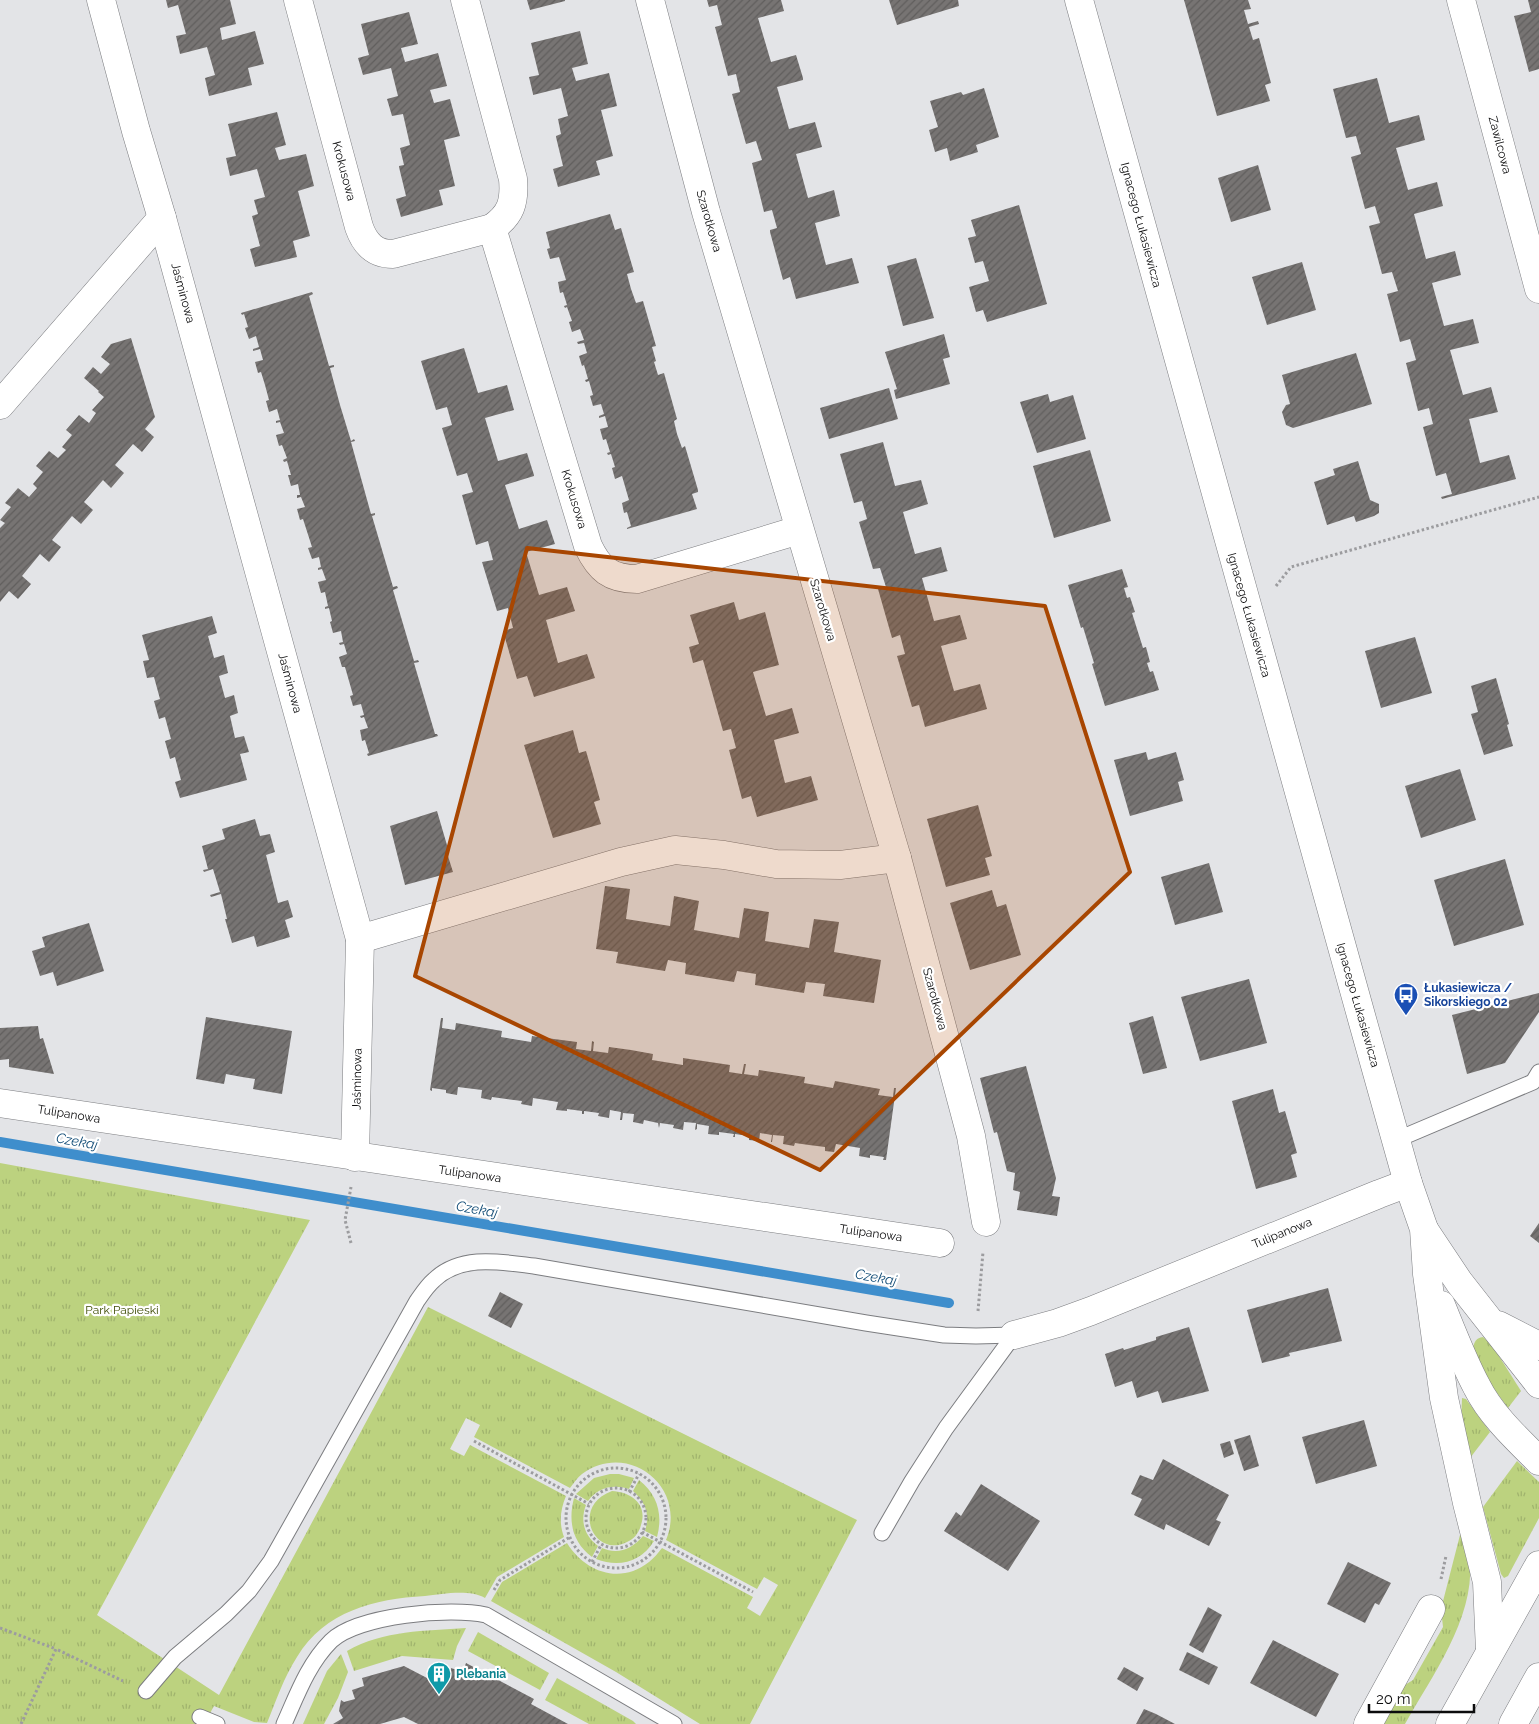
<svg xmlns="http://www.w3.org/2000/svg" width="1539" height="1724" viewBox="0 0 1539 1724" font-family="Raleway,sans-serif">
<defs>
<pattern id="grass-tufts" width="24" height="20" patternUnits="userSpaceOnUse" patternTransform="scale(1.25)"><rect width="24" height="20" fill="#bcd27f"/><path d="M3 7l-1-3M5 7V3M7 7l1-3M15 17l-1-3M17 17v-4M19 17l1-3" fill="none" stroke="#a0b36d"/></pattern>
<pattern id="building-hatch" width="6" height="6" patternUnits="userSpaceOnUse" patternTransform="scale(1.25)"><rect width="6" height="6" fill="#777473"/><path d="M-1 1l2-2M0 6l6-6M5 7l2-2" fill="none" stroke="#605e5d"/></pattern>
</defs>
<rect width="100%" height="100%" fill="#e3e4e7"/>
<g fill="url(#grass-tufts)">
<path d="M0,1163l310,57 -213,395 122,80 209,-388 429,213 -107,204h-50l-84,-52 -125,-71 11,-19 65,-39c18,29 53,42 82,19 5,-4 9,-9 13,-14l91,49 -6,11 13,8 18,-31 -14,-8 -7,12 -91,-49c22,-53 -38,-100 -84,-66 -5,4 -9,10 -12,14l-96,-51 6,-12 -14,-7 -16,31 14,7 6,-11 96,51c-6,14 -7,28 -2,41l-67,40 -12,21c-16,-9 -42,-4 -60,-2 -51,3 -100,15 -128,61 -13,20 -21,44 -30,66l-13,-1 -40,-16 -10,18h-204z"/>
<path d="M1483,1337l9,8 29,46 -13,17 -19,-26 -16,-35c2,-6 3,-9 10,-10z"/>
<polygon points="1462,1398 1466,1399 1490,1432 1470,1458 1461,1421"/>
<polygon points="1517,1461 1539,1482 1539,1518 1508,1576 1504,1578 1501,1574 1483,1507"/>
<path d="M610,1474h9l15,4 -5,11c-16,-5 -31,-2 -41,12l-12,-7 18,-16z"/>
<path d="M639,1480c19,15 24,35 18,57l-12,-6c5,-17 1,-28 -12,-40z"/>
<path d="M612,1491c19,1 36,13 29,34 -2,8 -7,14 -14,17 -33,17 -57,-36 -15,-51z"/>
<path d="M574,1498l12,7c-6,16 -2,30 12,41l-6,11c-20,-15 -24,-36 -18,-59z"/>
<path d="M1463,1533c2,9 6,20 7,30 4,56 -38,113 -65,161h-25l20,-36 13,-8 30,-53 -2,-18 19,-74z"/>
<path d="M643,1536l11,5c-13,21 -35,27 -58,18l6,-11c16,7 30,1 41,-12z"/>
<path d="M466,1628l-9,18 -4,14 -51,-4 -48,15 -7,-20c37,-21 78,-20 119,-23z"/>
<polygon points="478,1632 549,1673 540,1690 468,1651"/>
<polygon points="341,1654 348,1672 338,1698 324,1724 303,1724 327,1671"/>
<polygon points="557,1678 633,1721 636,1724 589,1724 545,1700"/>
</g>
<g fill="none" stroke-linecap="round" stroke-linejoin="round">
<polyline stroke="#3f8ecc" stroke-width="10" points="0,1142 949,1303"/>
</g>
<g fill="url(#building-hatch)">
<polygon points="166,0 230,0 236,24 220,28 222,40 255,31 264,64 248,68 252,85 209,96 205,78 215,75 207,47 180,54 176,36 186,34 178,5 168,8"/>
<polygon points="527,0 565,0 565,1 530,10"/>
<polygon points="707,0 781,0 784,11 758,18 771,62 796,55 803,78 803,80 777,87 789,129 815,122 822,147 796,154 808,198 834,190 840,216 815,223 826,265 852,258 859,283 796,299 790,277 783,280 770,232 770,230 777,228 772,210 764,212 752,163 762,160 756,141 746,144 732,94 740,92 736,74 728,76 715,27 722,25 717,5 709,7"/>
<polygon points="889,0 958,0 959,6 897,25"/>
<polygon points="1184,0 1248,0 1251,9 1244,10 1248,24 1258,21 1259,24 1249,27 1253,40 1259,38 1271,83 1265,85 1270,101 1217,116"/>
<polygon points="1528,0 1539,0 1539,69 1529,72 1514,16 1531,12"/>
<polygon points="409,12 418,44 401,48 405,62 438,53 447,86 430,90 434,103 450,99 460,136 444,140 455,186 439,190 443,205 401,217 396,199 406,196 399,167 399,166 404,165 400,148 410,145 403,114 392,116 387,99 398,96 391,68 363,75 358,58 369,55 361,24"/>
<polygon points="580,31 588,64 572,68 576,81 609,73 617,106 601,110 613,156 596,161 600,175 558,187 553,169 563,166 556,137 556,136 561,134 558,119 568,116 561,88 533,95 533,94 529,77 539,75 531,43"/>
<polygon points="1377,78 1389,123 1419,115 1425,140 1396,148 1408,190 1437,182 1443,206 1414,214 1426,259 1455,251 1461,275 1432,283 1444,326 1473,319 1479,343 1450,350 1463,395 1491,387 1497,409 1498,412 1469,419 1480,463 1509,455 1516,479 1442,499 1441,497 1452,494 1446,473 1436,476 1423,427 1433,424 1429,408 1418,411 1406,363 1416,360 1410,339 1400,342 1387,294 1398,291 1392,272 1382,274 1369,226 1380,223 1375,206 1365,209 1351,157 1361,154 1356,136 1346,138 1333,89"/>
<polygon points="984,88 999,137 976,145 978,152 950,161 947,148 935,152 929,130 938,127 930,101 961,92 963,95"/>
<polygon points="277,112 286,145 275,148 279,160 306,154 314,186 298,191 310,236 293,241 297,257 255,267 250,249 260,246 252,216 258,214 254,200 265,197 257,169 230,176 226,158 236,156 228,124"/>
<polygon points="1258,165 1271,210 1231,222 1218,178"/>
<polygon points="1019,205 1047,304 987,322 983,310 976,312 969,287 989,281 983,261 975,263 968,238 976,236 971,220"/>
<polygon points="610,214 615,230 621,228 623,235 634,272 627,274 631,289 636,303 643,301 656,346 652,347 656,361 654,362 658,375 664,373 677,419 674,421 677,434 682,448 685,446 698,490 698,492 692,494 697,509 627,529 627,528 631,526 627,512 624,513 622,503 629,500 622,476 615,479 612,468 615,467 611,454 608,455 607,453 610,452 606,439 603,440 600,429 608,427 605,416 599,418 599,416 604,414 601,404 593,406 590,396 593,395 589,381 586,382 585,380 588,379 584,365 582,366 579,356 587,353 584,343 578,344 577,342 584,340 580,329 572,332 569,322 572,321 567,307 565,308 564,306 567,305 563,292 560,293 558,282 566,280 559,257 550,259 547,249 550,248 546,232"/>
<polygon points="916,258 934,318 903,326 887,266"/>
<polygon points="1302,262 1316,310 1267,325 1252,277"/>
<polygon points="312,292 313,294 309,296 329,366 334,365 334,367 330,368 340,405 351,441 354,439 355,441 351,442 371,514 375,513 375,515 372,516 393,587 397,586 398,588 393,590 414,661 418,660 419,662 414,663 435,734 437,734 438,736 368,756 367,754 369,753 365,740 362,741 360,730 368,728 364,717 361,718 360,716 364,715 361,704 353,706 350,696 353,695 345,667 342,667 339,657 347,654 344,644 340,645 339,643 343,642 341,631 333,633 330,622 332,621 329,608 325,609 325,607 328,606 325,592 321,593 318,582 326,580 322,569 318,570 318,568 321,567 319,557 312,559 308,548 312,547 303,519 300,520 297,509 305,507 301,497 297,498 297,495 300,495 298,484 291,486 288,475 291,475 287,461 284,462 283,460 287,458 282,445 279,446 276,435 284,433 280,422 276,423 276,421 280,420 277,409 269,412 266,401 269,400 265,385 261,372 258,373 255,362 263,360 260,349 253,351 253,349 259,347 256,336 249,339 245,328 248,327 244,314 242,315 241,313"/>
<polygon points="944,334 950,357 943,359 950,384 896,399 894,390 897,389 885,352"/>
<polygon points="131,338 155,417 145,429 154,437 142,452 133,444 115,465 124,473 111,488 103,480 84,502 93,510 81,524 72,516 52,540 61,547 49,562 40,554 22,576 31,584 18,599 9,591 0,602 0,528 5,523 0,520 11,507 5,503 18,488 29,497 37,488 33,484 43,472 36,466 49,451 58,458 66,450 62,447 72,435 66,430 79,415 89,423 96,413 92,410 104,397 98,392 99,391 84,378 93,367 101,374 110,364 101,357 111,344"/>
<polygon points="464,348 478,393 507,385 514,410 485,418 498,461 527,453 534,475 534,476 505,485 519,529 547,520 555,544 526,552 539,595 567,587 575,611 546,620 558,663 587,654 595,678 534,697 527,676 517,679 503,631 513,628 508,608 497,611 482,562 493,560 488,541 476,545 462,495 473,492 467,473 457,476 442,428 452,425 447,407 436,410 421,361"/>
<polygon points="1356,353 1372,404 1293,428 1286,425 1282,412 1286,405 1290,404 1282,375"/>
<polygon points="889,388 898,419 829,439 820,408"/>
<polygon points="1048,394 1050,402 1073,395 1086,439 1037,453 1020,402"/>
<polygon points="883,442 895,486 921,480 928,504 903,512 915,554 941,547 947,570 948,571 922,578 934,621 960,615 967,639 941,646 954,691 980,684 987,709 925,727 919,705 912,707 897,656 905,654 900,635 892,638 878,589 886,587 880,568 873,569 859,522 867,519 862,501 854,503 840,454"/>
<polygon points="1090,450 1111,521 1054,538 1033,466"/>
<polygon points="1358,461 1370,500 1379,504 1379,513 1374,516 1356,522 1354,516 1327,525 1314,482 1335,475 1333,469"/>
<polygon points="1122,569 1128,587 1124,588 1127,598 1130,597 1135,612 1132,613 1143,648 1146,647 1150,662 1147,663 1150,672 1153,671 1159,690 1105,706 1092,664 1094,663 1083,627 1081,628 1068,585"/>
<polygon points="734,602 739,620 765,612 779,665 753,672 766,716 792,708 799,733 774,740 785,783 811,776 818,800 757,817 751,796 742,799 729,750 736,748 731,729 723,731 703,660 693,663 689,647 699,644 690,615"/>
<polygon points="212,616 217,633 208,636 214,658 224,655 228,673 219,676 225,698 234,695 238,713 230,716 235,738 244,736 249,752 240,754 247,780 180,798 175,782 181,780 175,757 170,759 165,741 171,739 165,717 159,719 154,701 160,699 154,677 147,678 143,661 149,660 142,635"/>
<polygon points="1415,637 1432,693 1381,708 1365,651"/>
<polygon points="1496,678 1509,724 1507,725 1513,746 1484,755 1471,714 1478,712 1471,686"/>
<polygon points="573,730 579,753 586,751 593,775 600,800 594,802 601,824 553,838 524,745"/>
<polygon points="1146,752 1148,760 1176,752 1184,780 1178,782 1183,801 1130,816 1114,760"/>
<polygon points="1460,769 1476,820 1421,838 1405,786"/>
<polygon points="978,805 992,856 985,858 990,875 946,887 927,819"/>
<polygon points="437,811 449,852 447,853 453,872 405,885 390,826"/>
<polygon points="255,819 260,836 270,834 275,852 266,855 278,903 288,900 293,917 285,920 290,937 257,947 254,936 232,943 225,919 227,919 221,894 211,897 210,895 220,892 213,869 204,872 203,870 208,869 202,846 225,839 222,829"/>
<polygon points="1505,859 1524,925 1454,946 1434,880"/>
<polygon points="1209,863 1223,912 1175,925 1161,877"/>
<polygon points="605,886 630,889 626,919 670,926 674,896 699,901 694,930 739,938 744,908 769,912 765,941 809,948 814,919 839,922 834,952 881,960 874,1003 823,996 825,984 806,982 804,993 755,985 756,974 737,971 734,982 685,974 686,963 668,960 665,971 616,963 618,952 596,949"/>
<polygon points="992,890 997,907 1006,904 1021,955 970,970 950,903"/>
<polygon points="89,923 104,971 57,986 53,972 40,976 32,951 45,947 42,937"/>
<polygon points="1249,979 1267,1043 1200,1061 1181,997"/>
<polygon points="1539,993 1539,1012 1505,1063 1467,1074 1452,1015"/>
<polygon points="1153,1016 1167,1068 1143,1074 1129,1023"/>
<polygon points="206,1017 292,1031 282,1094 253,1089 255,1079 242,1077 226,1074 224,1084 196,1079"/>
<polygon points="441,1018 443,1018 442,1028 455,1030 456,1023 502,1031 501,1037 531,1042 532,1036 554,1039 577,1042 576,1049 591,1051 592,1041 594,1042 593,1051 608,1053 609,1047 631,1050 653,1054 652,1060 683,1065 683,1058 730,1065 729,1072 742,1074 744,1064 746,1064 744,1074 758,1076 759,1070 805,1077 804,1083 833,1088 835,1081 857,1085 880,1089 878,1095 893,1097 894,1088 896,1088 886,1160 883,1160 884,1157 870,1155 870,1158 859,1156 860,1148 836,1144 834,1152 825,1151 825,1147 809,1145 795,1143 794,1146 783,1144 784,1136 773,1135 772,1142 771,1142 772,1135 760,1133 759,1141 749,1140 749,1136 735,1134 735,1137 733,1137 734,1134 719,1132 719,1135 708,1134 709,1126 697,1124 697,1129 695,1130 696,1123 684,1122 683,1130 673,1128 674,1125 660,1123 659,1128 658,1123 644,1120 643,1124 633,1122 634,1114 623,1113 622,1120 620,1120 621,1112 610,1110 609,1118 598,1116 599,1113 584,1111 584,1114 582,1114 582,1111 567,1109 567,1111 556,1110 558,1102 546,1100 533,1098 532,1106 521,1104 522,1101 492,1097 491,1100 481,1098 482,1090 458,1087 457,1095 446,1093 446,1090 432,1088 432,1091 430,1090"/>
<polygon points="38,1026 40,1039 43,1038 54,1074 9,1067 9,1059 0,1060 0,1028"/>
<polygon points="1026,1066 1056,1178 1052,1196 1060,1197 1057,1216 1017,1210 1020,1192 1013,1190 1015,1173 1007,1171 997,1132 994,1133 980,1078"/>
<polygon points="1273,1089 1279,1113 1285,1111 1297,1153 1291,1155 1297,1177 1256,1189 1232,1101"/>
<polygon points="1539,1223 1539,1243 1530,1236"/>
<polygon points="1328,1288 1342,1341 1289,1353 1290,1356 1262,1363 1247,1310"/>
<polygon points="500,1292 523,1304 511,1328 488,1316"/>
<polygon points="1189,1327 1209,1391 1162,1403 1158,1391 1137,1398 1132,1381 1115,1387 1105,1354 1123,1348 1124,1350 1156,1340 1156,1337"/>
<polygon points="1364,1420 1377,1466 1316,1484 1302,1437"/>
<polygon points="1250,1435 1259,1466 1244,1471 1234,1440"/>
<polygon points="1230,1441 1234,1454 1224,1458 1220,1444"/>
<polygon points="1163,1459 1229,1495 1216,1520 1221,1522 1209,1546 1166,1524 1164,1530 1134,1515 1142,1499 1131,1494 1140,1475 1153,1480"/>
<polygon points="981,1484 1040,1521 1008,1571 944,1531 956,1512 961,1516"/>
<polygon points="1348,1562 1391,1583 1379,1605 1375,1603 1365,1623 1327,1604"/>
<polygon points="1208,1607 1222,1615 1203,1653 1189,1645"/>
<polygon points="1273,1640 1339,1674 1316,1717 1250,1683"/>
<polygon points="1187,1652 1218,1667 1209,1685 1179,1670"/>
<polygon points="466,1663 534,1699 531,1704 568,1724 418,1724 404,1717 380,1724 333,1724 343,1718 339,1711 341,1700 344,1702 355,1699 352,1690 364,1686 362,1678 404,1666 427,1678 428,1668 449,1679 451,1668 463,1672"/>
<polygon points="1124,1667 1144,1678 1137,1691 1117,1679"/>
<polygon points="1144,1709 1156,1714 1175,1724 1136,1724"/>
</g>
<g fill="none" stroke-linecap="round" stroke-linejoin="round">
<defs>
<g id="service">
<polyline points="1396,1140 1533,1082 1539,1072"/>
<polyline points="882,1533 912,1481 946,1428 1014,1335"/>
<path d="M146,1691l29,-34 51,-43 23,-23 22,-30 146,-260c5,-7 10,-15 17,-21 27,-26 67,-18 100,-14l332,57 78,12 32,1 38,-1"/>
<polyline points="200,1717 217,1724"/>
<path d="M284,1724c13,-29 24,-60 47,-83 27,-26 120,-34 155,-26l188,109"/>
</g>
<g id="minor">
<polyline points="101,0 136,131 162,218 360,939 355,1157"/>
<path d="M298,0l61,227c6,17 16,27 34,27l99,-26"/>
<path d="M465,0l48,179c2,23 -2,36 -21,49l96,318c11,23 22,33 49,33l162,-49"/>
<polyline points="650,0 706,212 897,858 971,1136 986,1222"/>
<polyline points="1461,0 1539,289"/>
<polyline points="0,405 162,218"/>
<polyline points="360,939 621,862 675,850 724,855 776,864 840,865 897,858"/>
<polyline points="0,1103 940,1243"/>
<polyline points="1014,1335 1058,1323 1091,1311 1379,1194 1408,1183"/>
<polyline points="1368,1724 1431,1609"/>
</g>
<g id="tertiary">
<polyline points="1079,0 1362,1019 1408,1183 1424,1229 1427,1274 1444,1398 1467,1503 1487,1582 1490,1651"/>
<polyline points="1425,1231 1459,1282 1539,1384"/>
<path d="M1441,1305c11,27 22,56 36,82 14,28 40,52 62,74"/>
<polyline points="1498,1325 1539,1346"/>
</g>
<g id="secondary">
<polyline points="1450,1724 1539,1565"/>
<polyline points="1513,1724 1539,1677"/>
</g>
</defs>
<use href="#service" stroke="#7c7d80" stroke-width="17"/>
<use href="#minor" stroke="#7c7d80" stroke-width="29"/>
<use href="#tertiary" stroke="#7c7d80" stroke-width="29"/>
<use href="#secondary" stroke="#7c7d80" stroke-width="29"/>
<g stroke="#9c9c9f" stroke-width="3" stroke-dasharray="2.5 2.5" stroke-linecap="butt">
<polyline points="1276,586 1291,567 1539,497"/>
<polyline points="351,1243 345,1220 351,1187"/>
<polyline points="978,1311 983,1252"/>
<polyline points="474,1441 589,1504"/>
<circle cx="616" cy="1518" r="50"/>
<circle cx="616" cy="1518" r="30"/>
<polyline points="629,1492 639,1474"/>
<polyline points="642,1532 753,1592"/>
<polyline points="592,1562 601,1545"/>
<polyline points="1441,1579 1446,1556"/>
<polyline points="494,1590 500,1580 570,1537"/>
<polyline points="0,1628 56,1649"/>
<polyline points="21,1724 56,1649 123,1681"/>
</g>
<use href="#service" stroke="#fff" stroke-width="15"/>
<use href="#minor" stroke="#fff" stroke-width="28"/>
<use href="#tertiary" stroke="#fff" stroke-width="28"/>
<use href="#secondary" stroke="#fff" stroke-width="28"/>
</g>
<path fill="#a84601" fill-opacity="0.2" stroke="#a84601" stroke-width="4" stroke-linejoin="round" d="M527,548l518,58 85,266 -310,298 -405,-194z"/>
<defs>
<symbol id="bus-pin" viewBox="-11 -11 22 30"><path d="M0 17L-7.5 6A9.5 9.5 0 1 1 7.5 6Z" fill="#1a4fb4" stroke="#fff"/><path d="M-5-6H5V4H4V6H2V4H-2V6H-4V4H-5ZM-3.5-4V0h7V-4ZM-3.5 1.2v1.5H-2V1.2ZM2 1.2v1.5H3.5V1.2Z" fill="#fff"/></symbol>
<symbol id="building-pin" viewBox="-11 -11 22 30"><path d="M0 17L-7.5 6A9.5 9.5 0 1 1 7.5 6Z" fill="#0f9aa8" stroke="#fff"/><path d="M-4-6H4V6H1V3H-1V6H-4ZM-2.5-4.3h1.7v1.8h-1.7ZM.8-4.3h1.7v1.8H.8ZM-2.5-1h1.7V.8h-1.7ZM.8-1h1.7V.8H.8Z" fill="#fff"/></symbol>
</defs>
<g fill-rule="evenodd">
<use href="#bus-pin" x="1392" y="981" width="28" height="38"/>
<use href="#building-pin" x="425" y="1660" width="28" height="38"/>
</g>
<g text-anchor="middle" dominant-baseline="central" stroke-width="4.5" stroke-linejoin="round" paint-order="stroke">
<g font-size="12" fill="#0c0c0d" stroke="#fff">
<text transform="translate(1500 145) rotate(75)">Zawilcowa</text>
<text transform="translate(344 171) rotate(75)">Krokusowa</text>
<text transform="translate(709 221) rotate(74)">Szarotkowa</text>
<text transform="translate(1141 225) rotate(75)">Ignacego Łukasiewicza</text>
<text transform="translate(183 293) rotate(75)">Jaśminowa</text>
<text transform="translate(574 499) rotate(73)">Krokusowa</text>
<text transform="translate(823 610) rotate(73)">Szarotkowa</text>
<text transform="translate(1249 615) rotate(74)">Ignacego Łukasiewicza</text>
<text transform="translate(290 683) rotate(75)">Jaśminowa</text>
<text transform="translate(935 999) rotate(75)">Szarotkowa</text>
<text transform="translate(1358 1005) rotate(74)">Ignacego Łukasiewicza</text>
<text transform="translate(357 1079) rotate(-89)">Jaśminowa</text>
<text transform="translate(69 1114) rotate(9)">Tulipanowa</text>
<text transform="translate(470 1174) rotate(8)">Tulipanowa</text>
<text transform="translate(871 1233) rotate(8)">Tulipanowa</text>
<text transform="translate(1282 1233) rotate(-22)">Tulipanowa</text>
</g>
<g font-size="12" font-weight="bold" fill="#164399" stroke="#fff" text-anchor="start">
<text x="1424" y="988">Łukasiewicza /<tspan x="1424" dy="14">Sikorskiego 02</tspan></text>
</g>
<g font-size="12" fill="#3e4c04" stroke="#fff">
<text x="122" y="1310">Park Papieski</text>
</g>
<g font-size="12" font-weight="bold" fill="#0d838f" stroke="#fff" text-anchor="start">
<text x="456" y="1674">Plebania</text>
</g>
<g font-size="14" font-style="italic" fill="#144e78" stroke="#fff">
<text transform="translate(77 1141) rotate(10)">Czekaj</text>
<text transform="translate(477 1209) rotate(10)">Czekaj</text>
<text transform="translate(876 1277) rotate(10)">Czekaj</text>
</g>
</g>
<path d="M1369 1704v8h105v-8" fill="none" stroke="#0c0c0d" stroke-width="2.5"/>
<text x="1376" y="1704" font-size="15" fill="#0c0c0d" stroke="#ffffff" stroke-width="4" paint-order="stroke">20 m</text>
</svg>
